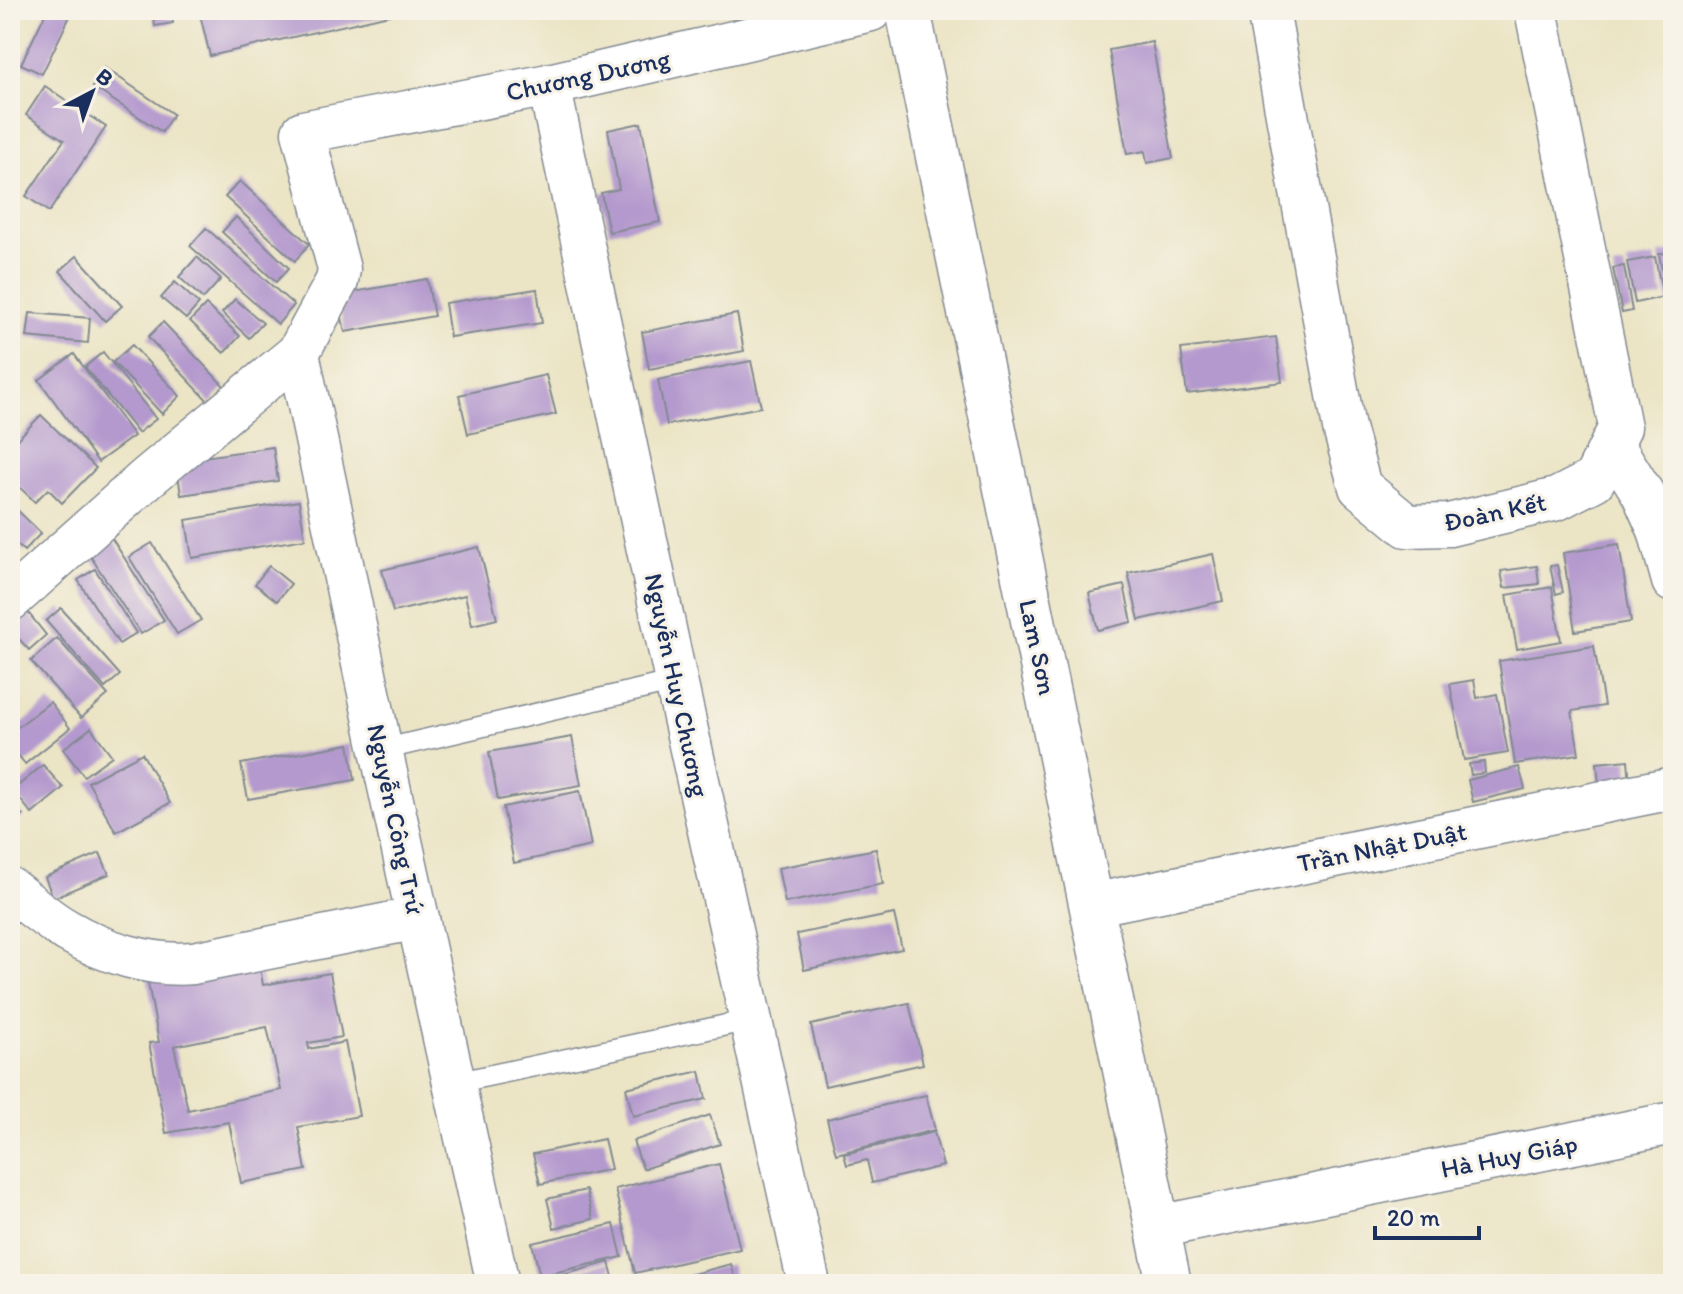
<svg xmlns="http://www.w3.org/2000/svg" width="1683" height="1294" viewBox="0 0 1683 1294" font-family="Itim,sans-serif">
<rect width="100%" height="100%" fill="#f7f3e8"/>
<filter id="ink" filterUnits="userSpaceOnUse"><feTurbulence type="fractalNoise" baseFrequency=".0125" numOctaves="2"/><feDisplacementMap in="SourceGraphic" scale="16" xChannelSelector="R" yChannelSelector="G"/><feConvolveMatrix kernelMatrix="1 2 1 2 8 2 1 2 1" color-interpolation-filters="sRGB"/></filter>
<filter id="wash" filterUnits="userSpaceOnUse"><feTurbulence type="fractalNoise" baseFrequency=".006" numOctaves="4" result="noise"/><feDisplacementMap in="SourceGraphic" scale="32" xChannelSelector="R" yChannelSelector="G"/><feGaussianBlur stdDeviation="1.8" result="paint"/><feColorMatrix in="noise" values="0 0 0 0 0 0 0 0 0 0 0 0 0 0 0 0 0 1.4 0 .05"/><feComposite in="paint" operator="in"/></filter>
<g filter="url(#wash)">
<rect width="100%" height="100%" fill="#ebe4c5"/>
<g id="blocks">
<g fill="#b499ce" fill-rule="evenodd">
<polygon points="47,10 73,10 42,74 21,64"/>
<polygon points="152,10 171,10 173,23 155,26"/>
<polygon points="199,10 407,10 407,11 210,56"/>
<polygon points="1152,42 1173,158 1147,163 1145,151 1127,154 1109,50"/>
<polygon points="105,68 173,114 162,132 93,87"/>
<polygon points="45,86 106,127 49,212 26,196 64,140 26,115"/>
<polygon points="641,123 660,222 609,232 601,193 619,189 608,130"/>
<polygon points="240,181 309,244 295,261 225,197"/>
<polygon points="236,217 289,268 276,282 222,232"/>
<polygon points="206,228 294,305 278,324 190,246"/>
<polygon points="1673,252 1673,306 1669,307 1659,254"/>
<polygon points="77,256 122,306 105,321 60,271"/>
<polygon points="197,257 221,279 203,299 179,277"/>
<polygon points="1655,257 1663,297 1635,303 1627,262"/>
<polygon points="1624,266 1632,311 1622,313 1613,268"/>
<polygon points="427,279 434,316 345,332 337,295"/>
<polygon points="175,282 199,304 186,319 161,298"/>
<polygon points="537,289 542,323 450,337 445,303"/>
<polygon points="235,299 263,323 249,338 222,313"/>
<polygon points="206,305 240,336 224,353 190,321"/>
<polygon points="30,313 90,318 88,343 27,337"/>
<polygon points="737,314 744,351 649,369 642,332"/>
<polygon points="163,322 225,387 210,403 148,337"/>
<polygon points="1276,337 1282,382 1187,394 1181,349"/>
<polygon points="132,345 180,396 162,414 113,362"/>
<polygon points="103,352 156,419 138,433 85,367"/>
<polygon points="74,354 134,436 98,462 39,380"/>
<polygon points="751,361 761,407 667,425 658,380"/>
<polygon points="546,375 556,414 468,434 459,395"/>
<polygon points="41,415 96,468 62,503 48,489 35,502 10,478 10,447"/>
<polygon points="273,447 278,481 181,495 176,461"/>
<polygon points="299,501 305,539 192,558 186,520"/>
<polygon points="10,503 41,533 24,551 10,538"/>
<polygon points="102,523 164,620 141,634 91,557 72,569"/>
<polygon points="152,543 201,620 177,634 129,557"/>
<polygon points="1619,544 1631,622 1575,631 1563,553"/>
<polygon points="479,547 497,619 472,625 465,595 393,612 382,570"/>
<polygon points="1213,554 1223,601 1139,620 1128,573"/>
<polygon points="1557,565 1563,592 1556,594 1550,566"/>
<polygon points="269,566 291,584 277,601 255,584"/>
<polygon points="1537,566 1539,584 1504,588 1501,571"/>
<polygon points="95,569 136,633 119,644 78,580"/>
<polygon points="1124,585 1132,622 1098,630 1089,593"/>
<polygon points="1552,587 1561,641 1517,649 1507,595"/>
<polygon points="22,605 46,635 29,650 10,629 10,615"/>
<polygon points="61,608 120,675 105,688 46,621"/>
<polygon points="57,638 108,695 81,718 31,661"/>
<polygon points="1594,646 1604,706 1572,711 1579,754 1515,764 1499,661"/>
<polygon points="1474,680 1477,698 1497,694 1508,753 1464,760 1450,684"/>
<polygon points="50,702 70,728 25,764 10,744 10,733"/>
<polygon points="91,728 112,756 84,776 63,749"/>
<polygon points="572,737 581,785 498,800 489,752"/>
<polygon points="349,744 355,780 248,799 241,764"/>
<polygon points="142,753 170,803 116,832 88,782"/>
<polygon points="1628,760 1630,784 1599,787 1597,763"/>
<polygon points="1484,762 1485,773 1471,775 1469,764"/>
<polygon points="43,765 63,788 32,814 13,790"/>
<polygon points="1519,767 1525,789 1473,802 1468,780"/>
<polygon points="580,791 591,846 514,863 503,807"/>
<polygon points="10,801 23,816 10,828"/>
<polygon points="876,849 883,884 785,903 778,868"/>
<polygon points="100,853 109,874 53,898 45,877"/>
<polygon points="894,914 902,949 804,970 797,934"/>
<path d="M257,951l6,34 67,-12 12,64 -34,6 1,6 36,-7 14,74 -61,11 8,43 -65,13 -12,-61 -63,11 -17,-90 10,-1 -13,-70zM267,1027l14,63 -93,20 -14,-64z"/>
<polygon points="909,1003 923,1064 825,1086 811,1025"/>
<polygon points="700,1071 706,1099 633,1116 626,1088"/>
<polygon points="926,1095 935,1130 836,1154 827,1119"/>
<polygon points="710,1115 720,1144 643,1169 633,1141"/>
<polygon points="934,1132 943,1166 872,1183 867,1160 847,1165 844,1154"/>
<polygon points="604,1139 611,1169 540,1184 533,1154"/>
<polygon points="719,1164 740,1249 635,1273 615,1189"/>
<polygon points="586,1190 593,1219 554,1228 547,1199"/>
<polygon points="614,1224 622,1257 540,1276 532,1243"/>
<polygon points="609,1262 615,1284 546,1284 545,1280"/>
<polygon points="731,1264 737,1284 659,1284 659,1283"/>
</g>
</g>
</g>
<g filter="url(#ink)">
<use href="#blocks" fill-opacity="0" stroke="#838a92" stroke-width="2"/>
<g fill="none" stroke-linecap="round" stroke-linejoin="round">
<defs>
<g id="lane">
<polyline points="381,750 676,681"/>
<polyline points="454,1083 750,1020"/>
</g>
<g id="street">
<polyline points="1268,10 1344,428 1360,487 1407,526 1449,525 1557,499 1594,480 1620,427 1536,10"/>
<polyline points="549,85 676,681 809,1284"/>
<polyline points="298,353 381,750 498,1284"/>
<polyline points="1612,444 1643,494 1659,530 1673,581"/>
<polyline points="10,600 147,478 298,353 337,281 339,269 303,132 549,85 871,10"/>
<path d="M10,889c18,13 36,30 56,41 37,22 85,37 127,33l225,-45"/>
<polyline points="1091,905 1673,788"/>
<polyline points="1157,1227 1673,1123"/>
</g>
<polyline id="secondary" points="908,10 1169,1284"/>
</defs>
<use href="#lane" stroke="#838a92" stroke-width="23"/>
<use href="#street" stroke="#838a92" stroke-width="45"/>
<use href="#secondary" stroke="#838a92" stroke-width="47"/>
<use href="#lane" stroke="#fff" stroke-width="20"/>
<use href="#street" stroke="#fff" stroke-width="42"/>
<use href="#secondary" stroke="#fff" stroke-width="44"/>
</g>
</g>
<g text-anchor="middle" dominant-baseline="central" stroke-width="6" stroke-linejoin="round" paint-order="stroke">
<g font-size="26" fill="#1b2f5e" stroke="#f7f3e8">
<text transform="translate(588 75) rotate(-12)">Chương Dương</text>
<text transform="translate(1495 512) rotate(-12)">Đoàn Kết</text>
<text transform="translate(1038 647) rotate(78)">Lam Sơn</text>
<text transform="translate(677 685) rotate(78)">Nguyễn Huy Chương</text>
<text transform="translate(396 819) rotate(78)">Nguyễn Công Trứ</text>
<text transform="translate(1382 847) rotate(-11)">Trần Nhật Duật</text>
<text transform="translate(1509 1156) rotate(-11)">Hà Huy Giáp</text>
</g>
</g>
<rect width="1683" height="1294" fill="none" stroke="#f7f3e8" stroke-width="40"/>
<g transform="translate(92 92) rotate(41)" stroke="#f7f3e8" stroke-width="6" paint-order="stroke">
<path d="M0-6L14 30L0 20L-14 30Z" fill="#1b2f5e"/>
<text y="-12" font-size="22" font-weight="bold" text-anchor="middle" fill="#1b2f5e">B</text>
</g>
<path d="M1375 1226v12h104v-12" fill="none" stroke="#1b2f5e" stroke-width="4"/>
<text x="1387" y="1226" font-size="24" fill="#1b2f5e" stroke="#f7f3e8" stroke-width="6" paint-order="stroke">20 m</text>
</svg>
